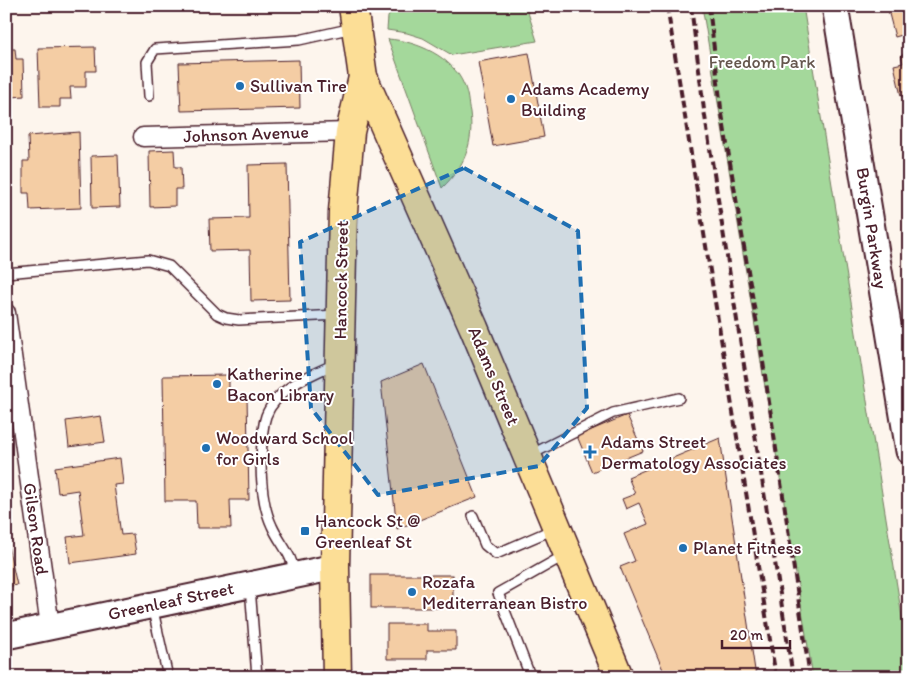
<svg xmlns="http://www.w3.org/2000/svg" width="915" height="683" viewBox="0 0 915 683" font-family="Itim,sans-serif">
<rect width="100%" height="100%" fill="#fdf5ed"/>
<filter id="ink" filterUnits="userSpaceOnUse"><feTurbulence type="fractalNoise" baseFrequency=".02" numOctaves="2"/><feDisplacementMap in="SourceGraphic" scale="10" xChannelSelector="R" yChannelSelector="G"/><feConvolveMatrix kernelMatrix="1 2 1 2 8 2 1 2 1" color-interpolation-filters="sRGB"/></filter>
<g filter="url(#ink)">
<g fill="#a4d89b" stroke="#777c63">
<polygon points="395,6 526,6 537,41 452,55 423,38 407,33 387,30 388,17"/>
<polygon points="702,6 803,6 909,660 909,677 813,677"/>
<path d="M388,39c29,2 65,18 76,46 4,8 4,18 6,27 4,31 -5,54 -28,76z"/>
</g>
<g fill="#f4cda4" stroke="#4a1f2b">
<polygon points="887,6 909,6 909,33 895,37"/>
<polygon points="95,47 96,71 86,71 86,87 70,87 71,99 60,99 60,107 40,107 38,48"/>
<polygon points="6,49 15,49 16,59 23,59 24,96 12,97 12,107 6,107"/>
<polygon points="529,53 544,137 493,146 478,62"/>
<polygon points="909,53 909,95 901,96 894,65 903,63 901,55"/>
<polygon points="299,60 300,108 181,111 179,63"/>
<polygon points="79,132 81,208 30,210 29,193 23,193 23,161 29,161 28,136"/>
<polygon points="174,150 175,167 181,167 182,189 175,189 175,206 150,207 149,151"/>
<polygon points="118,155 120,207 92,208 91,156"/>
<polygon points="287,164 290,300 251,301 250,250 210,251 209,219 249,218 248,165"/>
<polygon points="424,364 477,497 397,529 381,382"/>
<polygon points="229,375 229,396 247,396 249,500 230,500 231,528 197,528 196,501 165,501 163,376"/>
<polygon points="627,415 643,451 592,472 577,436"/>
<polygon points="101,416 105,442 69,447 66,421"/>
<polygon points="720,438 756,677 666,677 620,567 635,561 624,534 648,524 639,503 626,509 622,499 635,494 628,477"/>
<polygon points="120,458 123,484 114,485 121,535 133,534 136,554 70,563 67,537 84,535 78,490 58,493 55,467"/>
<polygon points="6,537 17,585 6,587"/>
<rect x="371" y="575" width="82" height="33"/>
<polygon points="387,624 427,624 427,631 456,631 456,650 427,650 427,659 387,659"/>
</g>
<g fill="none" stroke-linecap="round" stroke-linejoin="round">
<defs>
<g id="lane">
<polyline points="149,96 147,62 155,49 299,40 353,28"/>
<polyline points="6,273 148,260 169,266 217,314 226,318 239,320 338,315"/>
<polyline points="530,455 613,413 679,398"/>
<polyline points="473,516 485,545 496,554 554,529"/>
<path d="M295,574c-3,-20 -15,-30 -23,-48 -9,-19 -11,-43 -11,-64 1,-15 0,-31 5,-46 11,-28 44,-41 69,-52"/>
<polyline points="250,587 257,677"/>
<polyline points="152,606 168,677"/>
<polyline points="532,677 529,673 498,593 565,555"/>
</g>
<g id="street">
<polyline points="143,137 350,132"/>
<polyline points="6,313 50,626"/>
</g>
<g id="secondary">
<polyline points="835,6 909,451"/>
<polyline points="6,636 335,567"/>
</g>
<g id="primary">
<polyline points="363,77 474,328 619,677"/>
<polyline points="337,677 335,567 343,211 350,132 363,77 353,6"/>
</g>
</defs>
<use href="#lane" stroke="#4a1f2b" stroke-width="12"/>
<use href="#street" stroke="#4a1f2b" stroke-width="21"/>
<use href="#secondary" stroke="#4a1f2b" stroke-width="29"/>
<use href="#primary" stroke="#4a1f2b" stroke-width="31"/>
<use href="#lane" stroke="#fff" stroke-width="9"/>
<use href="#street" stroke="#fff" stroke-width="18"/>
<use href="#secondary" stroke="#fff" stroke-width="25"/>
<use href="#primary" stroke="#fcde96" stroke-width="28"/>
<g stroke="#4a1f2b" stroke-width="4" stroke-dasharray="8 4" stroke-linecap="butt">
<polyline points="667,6 776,677"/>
<polyline points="691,6 704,110 793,677"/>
<polyline points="709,6 721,108 762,355 810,677"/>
</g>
</g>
</g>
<path fill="#1f6fb2" fill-opacity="0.2" stroke="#1f6fb2" stroke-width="4" stroke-dasharray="10 6" stroke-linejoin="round" d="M464,168l114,63 9,177 -48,58 -161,29 -67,-87 -11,-166z"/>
<g fill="#1f6fb2" stroke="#fff" stroke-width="2">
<circle cx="240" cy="86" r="5"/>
<circle cx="511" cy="99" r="5"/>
<circle cx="217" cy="384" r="5"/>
<circle cx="206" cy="448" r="5"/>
<path d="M587.5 444.5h5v5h5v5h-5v5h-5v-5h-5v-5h5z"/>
<rect x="300" y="526" width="10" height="10" rx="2.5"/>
<circle cx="683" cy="548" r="5"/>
<circle cx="412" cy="592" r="5"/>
</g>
<g text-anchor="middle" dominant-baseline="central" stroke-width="4" stroke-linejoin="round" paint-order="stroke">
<g font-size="18" fill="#65564d" stroke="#fff">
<text x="762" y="62">Freedom Park</text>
</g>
<g font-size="18" fill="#4a1f2b" stroke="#fff" text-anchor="start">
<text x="250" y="86">Sullivan Tire</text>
<text x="521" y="89">Adams Academy<tspan x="521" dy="21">Building</tspan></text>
<text x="227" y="374">Katherine<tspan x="227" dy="21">Bacon Library</tspan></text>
<text x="216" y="438">Woodward School<tspan x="216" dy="21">for Girls</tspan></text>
<text x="601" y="442">Adams Street<tspan x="601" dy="21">Dermatology Associates</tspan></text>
<text x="315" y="521">Hancock St @<tspan x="315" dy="21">Greenleaf St</tspan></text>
<text x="693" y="548">Planet Fitness</text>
<text x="422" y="582">Rozafa<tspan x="422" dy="21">Mediterranean Bistro</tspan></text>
</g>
<g font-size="18" fill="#4a1f2b" stroke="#fff">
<text transform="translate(246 134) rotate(-2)">Johnson Avenue</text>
<text transform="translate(872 228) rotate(81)">Burgin Parkway</text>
<text transform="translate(341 280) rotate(-89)">Hancock Street</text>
<text transform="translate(494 376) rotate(67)">Adams Street</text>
<text transform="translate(36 529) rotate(82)">Gilson Road</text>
<text transform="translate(171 601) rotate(-12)">Greenleaf Street</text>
</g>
</g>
<rect width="915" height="683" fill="none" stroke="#fff" stroke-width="25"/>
<rect x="12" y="12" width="890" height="658" fill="none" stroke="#4a1f2b" stroke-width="2" filter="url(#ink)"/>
<path d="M722 640v8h68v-8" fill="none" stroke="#4a1f2b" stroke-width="2.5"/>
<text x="730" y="640" font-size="15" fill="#4a1f2b" stroke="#ffffff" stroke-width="4" paint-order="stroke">20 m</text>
</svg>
